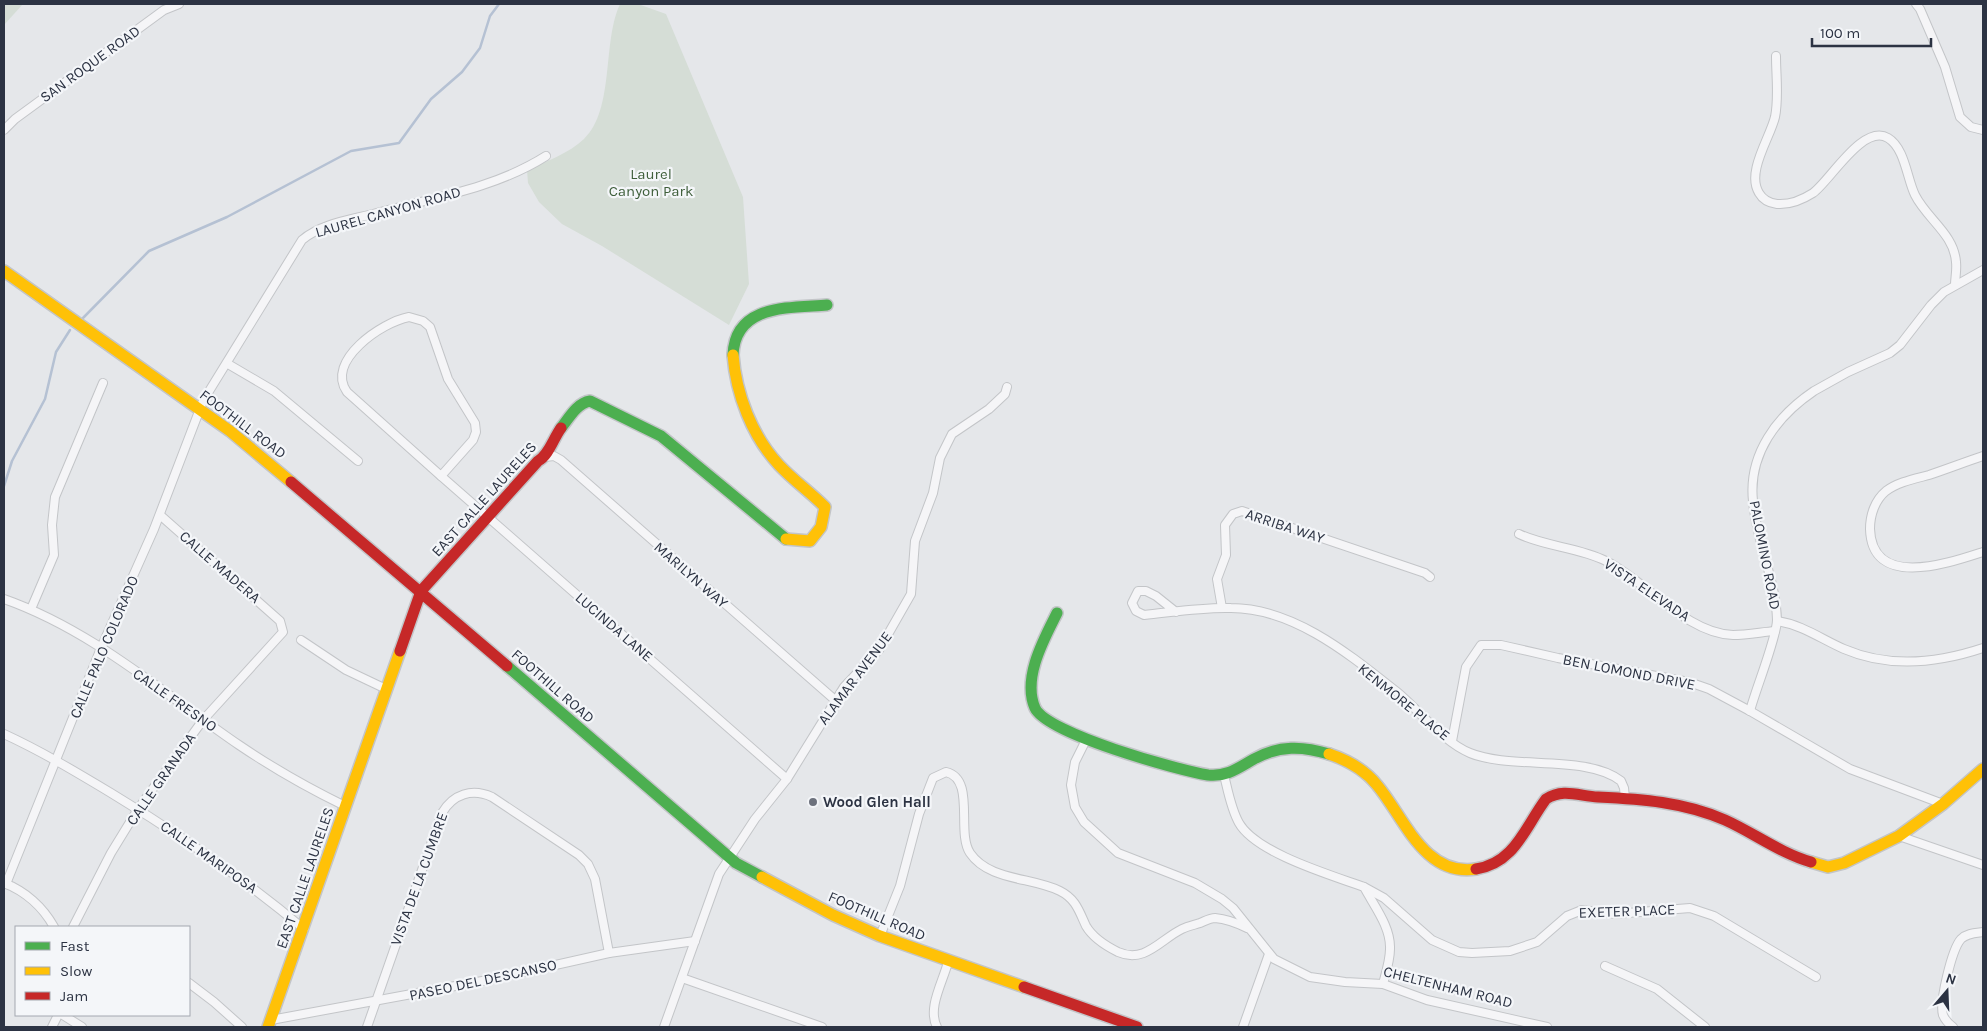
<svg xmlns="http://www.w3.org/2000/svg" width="1987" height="1031" viewBox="0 0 1987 1031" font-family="Karla,sans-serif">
<rect width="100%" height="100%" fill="#e5e7ea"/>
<g fill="#d5ddd6">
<polygon points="4,4 23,4 4,25"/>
<path d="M620,4h18l28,10 77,183 6,87 -20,41 -127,-79 -40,-22 -23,-22 -11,-19 -1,-13c19,-8 42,-17 57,-31 31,-30 18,-97 36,-135z"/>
</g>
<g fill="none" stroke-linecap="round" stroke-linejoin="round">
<g stroke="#b5c1d3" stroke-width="2.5">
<polyline points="83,318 149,251 227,217 351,151 399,143 431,99 462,72 480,48 490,16 499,4"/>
<polyline points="4,486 12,461 45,399 56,352 70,330"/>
</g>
<defs>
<g id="street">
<polyline points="1916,4 1920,9 1945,67 1960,117 1971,127 1983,130"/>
<path d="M1776,56c0,20 3,42 -1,61 -5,21 -29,55 -16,76 4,7 10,10 18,11 13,1 25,-4 36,-11 17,-12 50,-70 75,-55 17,10 19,41 27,57 12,24 39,39 41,67 1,8 -1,16 -1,23"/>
<polyline points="4,130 15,119 164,10 179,4"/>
<path d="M409,317l14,4 7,6 18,52 27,44 1,9 -3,8 -32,36 -94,-84c-22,-31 35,-70 62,-75z"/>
<polyline points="228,364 274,391 358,461"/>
<path d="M1983,456c-18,6 -36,13 -54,19 -15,4 -31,7 -43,16 -11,9 -16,24 -16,38 2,61 79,34 113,23"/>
<polyline points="545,457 554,456 561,460 835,700"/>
<polyline points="441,476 787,779"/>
<path d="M1519,534c27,13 60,13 87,27 40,20 81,73 127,74 14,0 29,-3 42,-4"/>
<path d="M4,599c88,31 159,94 235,146 34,23 69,43 106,61"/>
<polyline points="1222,608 1217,579 1226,555 1225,525 1233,514 1242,511 1425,573 1430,577"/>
<polyline points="31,609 54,555 52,525 55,497 103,383"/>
<path d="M1176,612l-20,-16 -10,-5h-8l-6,12 4,8 8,4c29,-3 58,-8 87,-7 63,0 119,47 166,84 22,18 46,50 73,61 41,17 117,1 151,28l3,7 1,10"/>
<path d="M1777,621c26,4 44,18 67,28 44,19 94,14 139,-1"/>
<polyline points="301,640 346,670 386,689"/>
<path d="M1750,711c5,-20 27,-74 27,-91 -1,-40 -21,-79 -24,-119 -5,-47 24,-85 61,-110l34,-19 42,-19 10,-8 31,-40 13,-13 39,-22"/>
<path d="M4,734c37,17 72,38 107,59 68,41 132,85 193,136"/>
<polyline points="1086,740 1075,762 1071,785 1075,807 1084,822 1118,853 1195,883 1222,899 1233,908 1274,959 1310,977 1345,982 1383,984 1427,1000 1547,1027"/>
<polyline points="1452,741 1466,667 1481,645 1501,645 1558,658 1689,682 1709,689 1750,711 1850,769 1943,804"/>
<path d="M1224,775c4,16 7,34 15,48 17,30 92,52 125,64 10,19 27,40 26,62 0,11 -4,24 -7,35"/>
<polyline points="1899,836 1983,865"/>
<path d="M4,883c21,8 39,24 50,44"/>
<path d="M6,884l95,-236 53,-119 49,-128 99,-161c19,-16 47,-20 71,-26 59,-16 121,-25 173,-58"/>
<polyline points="1364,887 1384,898 1432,940 1459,952 1472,953 1510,951 1537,942 1567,916 1582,910 1615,914 1690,908 1714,916 1816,977"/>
<polyline points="73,927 111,853 138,809 203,720 283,632 280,621 160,515"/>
<path d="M880,936l20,-50 19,-72 14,-36 13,-6c30,7 10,60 24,81 19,28 62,24 90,38 16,8 19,20 26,35 7,12 20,20 32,26 27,12 43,-13 64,-23 6,-3 12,-4 18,-6 5,-2 10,-5 15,-5 11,1 22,5 32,10"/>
<polyline points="1605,966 1657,989 1705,1027"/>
<polyline points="682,978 822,1027"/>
<polyline points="189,983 214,1002 242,1027"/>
<polyline points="63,1015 82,1027"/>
<polyline points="271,1020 493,979 609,953 695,941"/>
<polyline points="52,1027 58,1015"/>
<path d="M367,1027l75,-214c11,-19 30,-25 50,-16l87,58 9,9 7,15 14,74"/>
<polyline points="664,1027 719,874 755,819 787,779 844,687 879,650 911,594 915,541 933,493 940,458 952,434 989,409 1005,394 1007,387"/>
<path d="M937,1027c-10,-19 6,-45 11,-65"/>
<polyline points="1243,1027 1269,954"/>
<path d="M1953,1027c-4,-3 -8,-7 -10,-12 -4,-13 9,-66 18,-76 6,-6 15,-6 22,-7"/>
</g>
<g id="fast">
<path d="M733,355c2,-51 56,-47 94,-50"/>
<path d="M561,428c8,-10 16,-25 29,-27l71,35 125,103"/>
<path d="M1057,613c-13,26 -35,65 -22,95 12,26 143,62 173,67 19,2 30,-7 46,-16 25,-14 49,-13 75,-5"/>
<polyline points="507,666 736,863 762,877"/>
</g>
<g id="slow">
<polyline points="4,271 230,431 291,482"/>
<path d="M733,355c3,39 19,81 46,110 14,15 31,27 46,42l-4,20 -11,14 -24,-2"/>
<path d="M1329,754c18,6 36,16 48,31 27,32 47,92 99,84"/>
<polyline points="1811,862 1828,867 1844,863 1899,836 1943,804 1983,769"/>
<polyline points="762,877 833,915 880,936 1024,987"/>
<polyline points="268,1027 400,651"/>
</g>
<g id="jam">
<polyline points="291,482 507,666"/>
<path d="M400,651l21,-60 117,-130c11,-6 15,-22 23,-33"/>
<path d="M1476,869c39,-6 49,-42 70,-70 17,-11 33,-3 52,-2 43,2 86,5 127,23 29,13 55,33 86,42"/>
<polyline points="1024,987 1137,1027"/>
</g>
</defs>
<use href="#street" stroke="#c3c5c8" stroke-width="10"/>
<use href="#fast" stroke="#c3c5c8" stroke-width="14"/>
<use href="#slow" stroke="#c3c5c8" stroke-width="14"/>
<use href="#jam" stroke="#c3c5c8" stroke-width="14"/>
<use href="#street" stroke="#f5f5f7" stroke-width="8"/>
<use href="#fast" stroke="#4caf50" stroke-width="11"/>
<use href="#slow" stroke="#ffc107" stroke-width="11"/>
<use href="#jam" stroke="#c62828" stroke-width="11"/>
</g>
<circle fill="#6d727d" stroke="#f4f6f9" stroke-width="2" cx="813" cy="802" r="5"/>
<g text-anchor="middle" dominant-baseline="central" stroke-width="4.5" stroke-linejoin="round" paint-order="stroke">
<g font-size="15" fill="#2c3343" stroke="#f4f6f9">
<text transform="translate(90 64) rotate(-36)">SAN ROQUE ROAD</text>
<text transform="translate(388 212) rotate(-16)">LAUREL CANYON ROAD</text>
<text transform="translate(243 424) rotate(37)">FOOTHILL ROAD</text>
<text transform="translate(484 499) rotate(-48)">EAST CALLE LAURELES</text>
<text transform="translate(1285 526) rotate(18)">ARRIBA WAY</text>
<text transform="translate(1765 555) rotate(79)">PALOMINO ROAD</text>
<text transform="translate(220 567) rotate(41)">CALLE MADERA</text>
<text transform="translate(691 575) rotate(41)">MARILYN WAY</text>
<text transform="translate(1647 590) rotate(34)">VISTA ELEVADA</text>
<text transform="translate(614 627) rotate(41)">LUCINDA LANE</text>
<text transform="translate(104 647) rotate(-67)">CALLE PALO COLORADO</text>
<text transform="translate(1629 672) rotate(11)">BEN LOMOND DRIVE</text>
<text transform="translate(855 678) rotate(-53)">ALAMAR AVENUE</text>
<text transform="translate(553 686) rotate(41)">FOOTHILL ROAD</text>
<text transform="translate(175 700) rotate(35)">CALLE FRESNO</text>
<text transform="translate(1404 702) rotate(39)">KENMORE PLACE</text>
<text transform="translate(161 779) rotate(-55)">CALLE GRANADA</text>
<text transform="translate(209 857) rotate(35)">CALLE MARIPOSA</text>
<text transform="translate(305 878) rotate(-71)">EAST CALLE LAURELES</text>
<text transform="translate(419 879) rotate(-70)">VISTA DE LA CUMBRE</text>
<text transform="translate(1627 911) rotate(-2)">EXETER PLACE</text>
<text transform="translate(877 916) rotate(23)">FOOTHILL ROAD</text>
<text transform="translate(483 980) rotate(-12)">PASEO DEL DESCANSO</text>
<text transform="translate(1448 987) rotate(14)">CHELTENHAM ROAD</text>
</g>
<g font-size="15" fill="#3e5e3a" stroke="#f4f6f9">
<text x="651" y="174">Laurel<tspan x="651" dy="17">Canyon Park</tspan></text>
</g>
<g font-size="15" font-weight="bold" fill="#2c3343" stroke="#f4f6f9" text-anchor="start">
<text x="823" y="802">Wood Glen Hall</text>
</g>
</g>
<rect width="1987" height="1031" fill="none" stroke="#2c3343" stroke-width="10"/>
<rect x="15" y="926" width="175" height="90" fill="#f4f6f9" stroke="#a4a8b0"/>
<rect x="25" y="942" width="25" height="8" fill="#4caf50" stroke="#a4a8b0"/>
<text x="60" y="951" font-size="15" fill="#2c3343">Fast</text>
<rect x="25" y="967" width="25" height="8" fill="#ffc107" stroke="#a4a8b0"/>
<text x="60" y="976" font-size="15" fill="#2c3343">Slow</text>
<rect x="25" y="992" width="25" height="8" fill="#c62828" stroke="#a4a8b0"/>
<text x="60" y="1001" font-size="15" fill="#2c3343">Jam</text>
<g transform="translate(1947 991) rotate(19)" stroke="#f4f6f9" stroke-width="4" paint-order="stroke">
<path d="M0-4L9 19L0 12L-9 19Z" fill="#2c3343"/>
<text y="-8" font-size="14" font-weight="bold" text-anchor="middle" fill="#2c3343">N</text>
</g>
<path d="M1812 38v8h119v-8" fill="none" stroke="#2c3343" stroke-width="2.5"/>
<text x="1820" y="38" font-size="15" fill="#2c3343" stroke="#f4f6f9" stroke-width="4" paint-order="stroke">100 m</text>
</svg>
